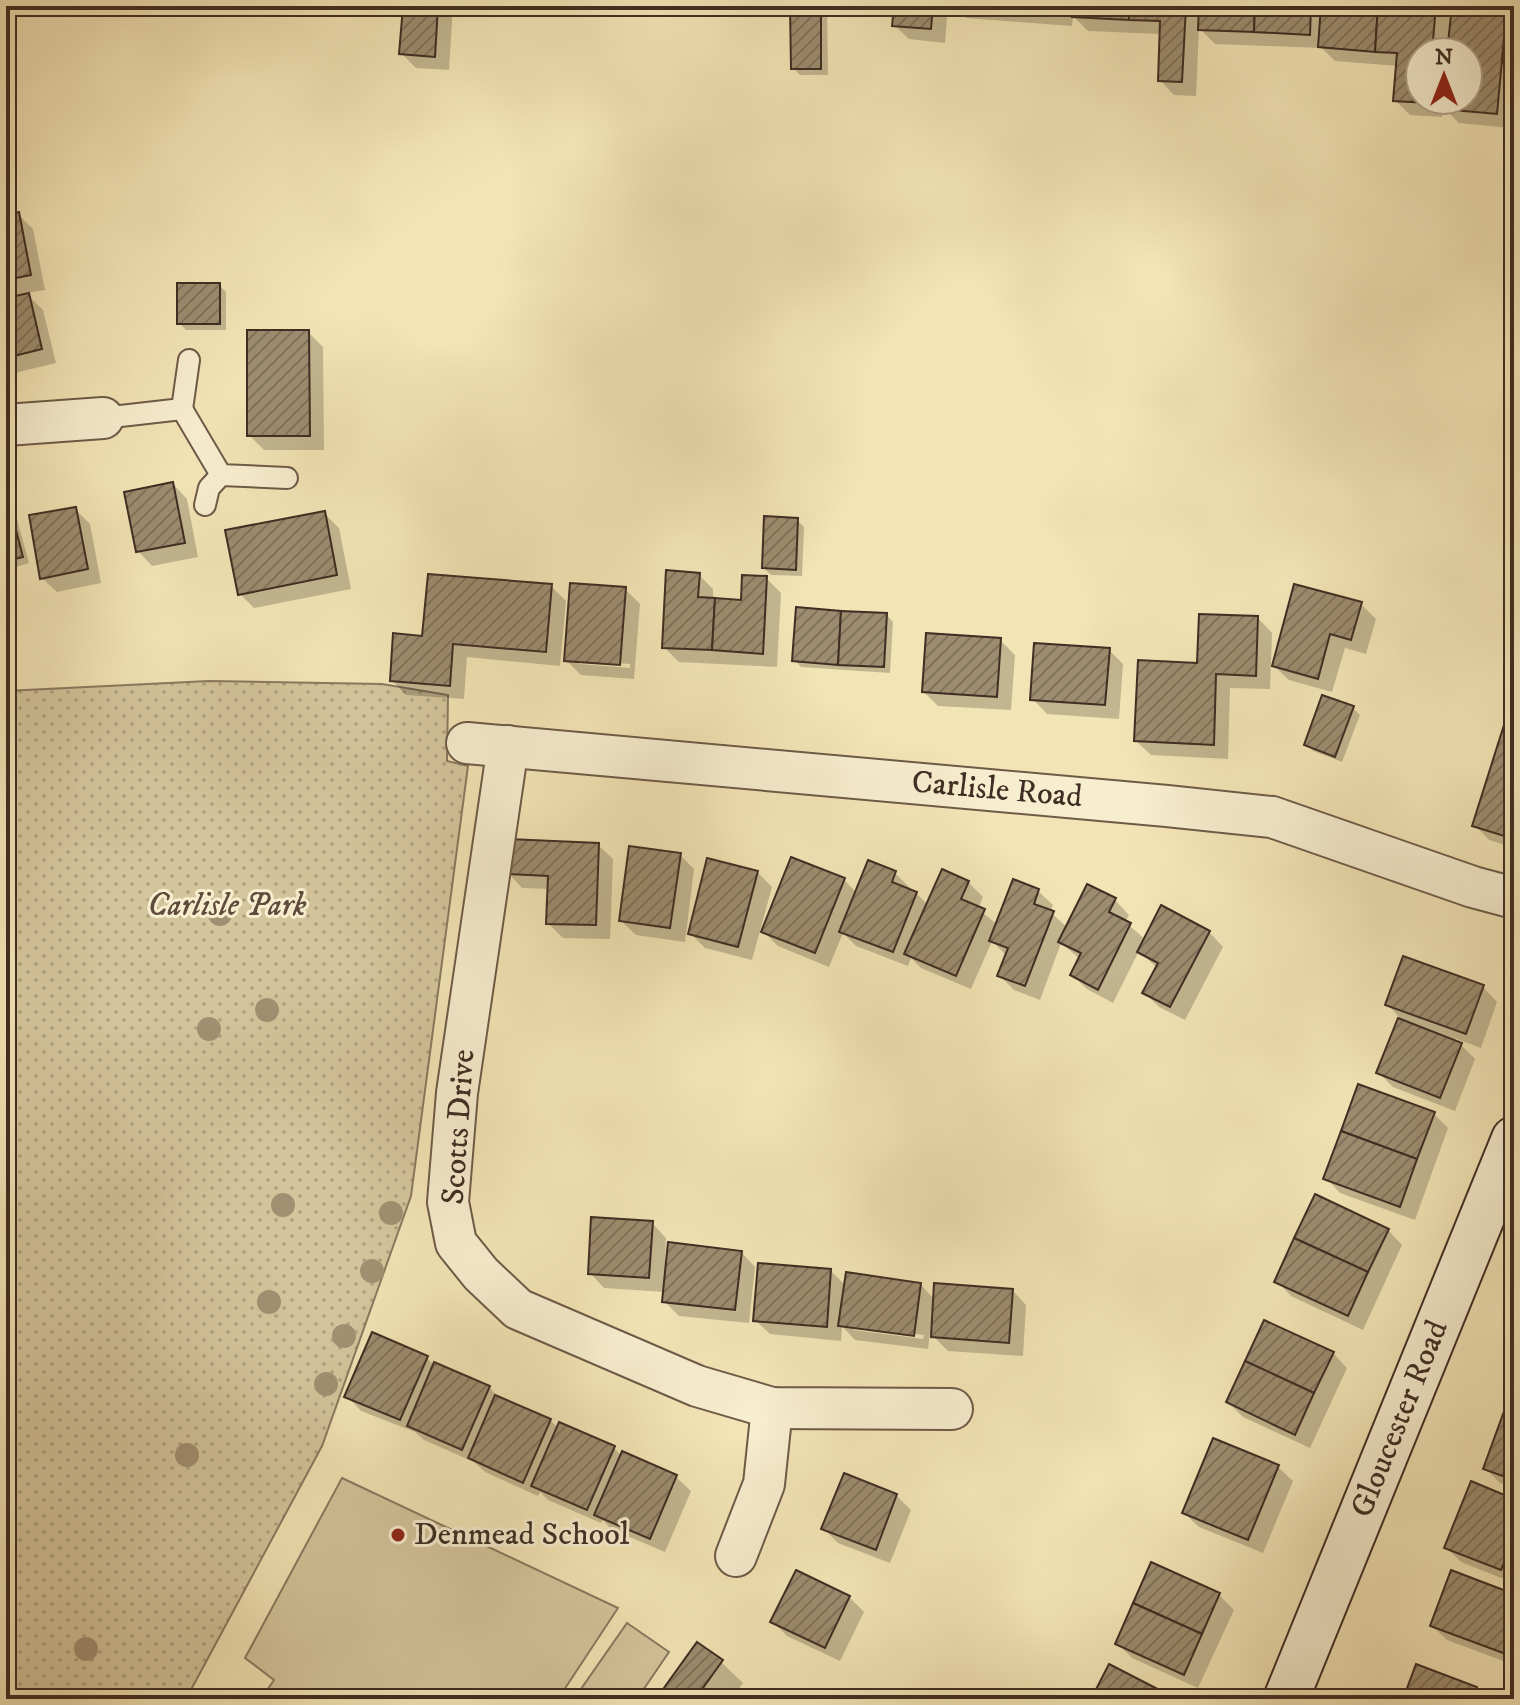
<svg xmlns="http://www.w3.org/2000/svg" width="1520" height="1705" viewBox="0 0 1520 1705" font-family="'IM FELL DW Pica',serif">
<defs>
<pattern id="park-dots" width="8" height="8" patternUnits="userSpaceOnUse" patternTransform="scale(2)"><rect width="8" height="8" fill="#d5c59c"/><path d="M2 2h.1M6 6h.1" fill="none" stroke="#aea07f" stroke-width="1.8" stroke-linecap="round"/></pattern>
<pattern id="building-hatch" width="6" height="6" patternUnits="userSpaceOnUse" patternTransform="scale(2)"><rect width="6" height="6" fill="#9d8c6f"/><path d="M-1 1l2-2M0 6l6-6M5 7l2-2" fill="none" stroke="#81735b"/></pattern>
</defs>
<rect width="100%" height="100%" fill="#f3e4b5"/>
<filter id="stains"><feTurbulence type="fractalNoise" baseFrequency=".0025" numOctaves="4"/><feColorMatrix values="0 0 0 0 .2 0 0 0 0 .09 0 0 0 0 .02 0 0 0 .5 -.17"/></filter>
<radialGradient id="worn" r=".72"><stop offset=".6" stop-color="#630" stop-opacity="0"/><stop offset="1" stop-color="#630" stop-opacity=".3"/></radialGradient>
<g fill="#d5c59c" stroke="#8a7960" stroke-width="2">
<polygon points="342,1478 618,1608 558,1699 261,1699 274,1680 245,1658"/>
<polygon points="627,1623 669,1652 637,1699 574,1699"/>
</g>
<polygon fill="url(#park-dots)" stroke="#8a7960" stroke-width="2" points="209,681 382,684 448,695 447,761 468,766 411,1196 322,1446 186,1699 6,1699 6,691"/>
<g fill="#0003" fill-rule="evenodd">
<polygon points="405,6 453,6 449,70 416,68 401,53"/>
<polygon points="463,6 515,6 515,10"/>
<polygon points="792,6 827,6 828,75 800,75 793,68"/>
<polygon points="852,6 948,6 945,43 909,39 894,25 895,9"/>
<path d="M954,6h494l5,5 1,-5 60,1v89l-3,32 -52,-5 -16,-16 -1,10 -32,-2 -15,-15 3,-34 -63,-5 -13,-13 -107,-4 -16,-16 -3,68 -22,-1 -14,-15 1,-46 -73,-3 -15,-15 -1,10 -106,-8zM1420,52h48v48h-48z"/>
<polygon points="6,185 11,207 6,208"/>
<polygon points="18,214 33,229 45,290 26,293 43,310 56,363 6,375 6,217"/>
<polygon points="219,285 226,292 226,330 186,330 179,323"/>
<polygon points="308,332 323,347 324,450 264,450 249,435"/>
<polygon points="173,484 187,499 198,557 152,566 138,551"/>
<polygon points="6,502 14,508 29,563 6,570"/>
<polygon points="75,509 90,524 101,583 57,592 42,578"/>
<polygon points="324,513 339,528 351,589 254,608 240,594"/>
<polygon points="797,520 804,527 802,576 771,575 764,568"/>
<polygon points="699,575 713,589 713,600 743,602 766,578 781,593 777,667 679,662 664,647"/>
<polygon points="551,586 566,601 560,666 467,657 464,699 406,695 392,680 424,638"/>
<path d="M625,589l15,15 -6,75 -53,-4 -15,-15zM579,660l51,4v4l-51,-4z"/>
<polygon points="1361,604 1376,619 1366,654 1345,648 1332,692 1289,680 1274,666"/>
<polygon points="887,615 893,622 890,673 801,667 794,660"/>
<polygon points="1258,618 1272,633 1270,689 1230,688 1228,759 1151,755 1136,741 1199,665"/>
<polygon points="1000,640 1015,655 1011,710 938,706 924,692"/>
<polygon points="1109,650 1123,664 1119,719 1047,714 1033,699"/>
<polygon points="1353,708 1360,715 1342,762 1313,751 1306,744"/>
<polygon points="1514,730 1514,848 1489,840 1475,825"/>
<polygon points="598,845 613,859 610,939 563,938 548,923 550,889 522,888 508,873"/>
<polygon points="680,855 694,869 685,942 636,935 621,921"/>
<polygon points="869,863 895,873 910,888 909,891 916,893 928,905 968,882 983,897 978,909 998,925 1038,891 1053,905 1050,912 1068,928 1115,900 1129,915 1125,922 1146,940 1209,932 1223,947 1185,1020 1159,1007 1145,993 1157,968 1139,951 1113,1003 1087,989 1072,975 1080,959 1061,943 1040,1000 1014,990 1000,976 1007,956 992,941 971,989 921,968 911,958 908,966 856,946 843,933 829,967 778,946 764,932 844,880 857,893"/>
<polygon points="757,872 772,887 752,960 705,948 690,933"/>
<polygon points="1483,987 1497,1002 1481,1048 1454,1038 1475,1059 1455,1111 1393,1087 1379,1073 1400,1018 1387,1004"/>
<polygon points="1434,1114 1448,1128 1415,1220 1340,1193 1326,1178"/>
<polygon points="652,1223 666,1238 665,1261 741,1252 755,1267 749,1323 679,1316 664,1301 665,1292 604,1288 590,1273"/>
<polygon points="1388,1230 1402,1245 1363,1330 1291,1296 1277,1281"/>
<path d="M831,1271l15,15 74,-2 15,16 77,-10 14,15 -3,51 -75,-5 -18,-18 -2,16 -73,-9 -13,-14 -1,15 -71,-7 -15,-14zM854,1326l70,9 -1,4 -69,-9z"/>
<polygon points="1333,1353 1347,1368 1310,1448 1243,1417 1228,1402"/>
<polygon points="427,1358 434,1366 489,1387 501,1400 550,1420 558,1428 613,1447 622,1456 676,1477 691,1491 665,1552 611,1529 603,1520 601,1523 548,1500 540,1492 538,1496 485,1472 474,1462 424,1440 415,1432 361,1411 347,1396"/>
<polygon points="1514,1408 1514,1488 1500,1483 1486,1469"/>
<polygon points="1278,1467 1293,1481 1263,1553 1199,1527 1184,1513"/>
<polygon points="896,1495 911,1510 890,1563 838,1543 824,1529"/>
<polygon points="1514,1501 1514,1583 1461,1562 1446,1547"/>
<polygon points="1152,1565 1219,1595 1234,1610 1198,1688 1132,1658 1117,1643"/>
<polygon points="1514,1596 1514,1665 1447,1640 1432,1626"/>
<polygon points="849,1597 864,1612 840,1661 787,1636 773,1622"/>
<polygon points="721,1662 743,1683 732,1699 658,1699"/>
<polygon points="1110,1667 1172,1699 1093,1699"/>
<polygon points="1476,1689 1486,1699 1405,1699"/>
</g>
<g fill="url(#building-hatch)" stroke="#402d23" stroke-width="2">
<polygon points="403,6 438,6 435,57 399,54"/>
<polygon points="790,6 821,6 821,69 791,69"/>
<polygon points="894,6 933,6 931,29 892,26"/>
<polygon points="1004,6 1059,6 1058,12"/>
<polygon points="1072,6 1129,6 1129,20 1072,17"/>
<polygon points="1129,6 1186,6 1182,82 1158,81 1160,21 1129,20"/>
<polygon points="1199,6 1255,6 1254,32 1198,30"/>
<polygon points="1255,6 1311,6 1310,35 1254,32"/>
<polygon points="1321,6 1378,6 1375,52 1318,47"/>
<polygon points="1378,6 1436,6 1432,52 1420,52 1420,100 1428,100 1428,103 1393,101 1397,53 1375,52"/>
<polygon points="1452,6 1507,6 1497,114 1442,109 1443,100 1468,100 1468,52 1447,52"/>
<polygon points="1507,6 1514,6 1514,64 1502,63"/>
<polygon points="19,212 31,275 6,280 6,215"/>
<rect x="177" y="283" width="43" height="41"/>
<polygon points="29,293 42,349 6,358 6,298"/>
<polygon points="247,330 309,330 310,436 247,436"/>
<polygon points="173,482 185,543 136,552 124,492"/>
<polygon points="8,499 23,557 6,561 6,500"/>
<polygon points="76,507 88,569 40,579 29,515"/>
<polygon points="325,511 337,575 238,595 225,530"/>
<polygon points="764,516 798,518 796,570 762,568"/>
<polygon points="666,570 700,573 698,597 715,598 712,650 662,648"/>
<polygon points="428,574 552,584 546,652 453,644 450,686 390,681 393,633 422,636"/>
<polygon points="742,575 767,576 763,654 712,650 715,598 741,600"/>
<polygon points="570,583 626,587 620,665 564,661"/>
<polygon points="1294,584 1362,602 1351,640 1330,634 1318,679 1272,666"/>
<polygon points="796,607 841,611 838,665 792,661"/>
<polygon points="841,611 887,613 884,667 838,665"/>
<polygon points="1199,614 1258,616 1256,676 1216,674 1214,745 1134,741 1138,660 1197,663"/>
<polygon points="926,633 1001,638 997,697 922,692"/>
<polygon points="1034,643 1110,648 1105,705 1030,700"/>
<polygon points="1322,695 1354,706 1335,757 1304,745"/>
<polygon points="1504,725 1514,728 1514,839 1472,826"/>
<polygon points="507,839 599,843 596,925 546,924 548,876 506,874"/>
<polygon points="629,846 681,853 670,928 619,921"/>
<polygon points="791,857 845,878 815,953 761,932"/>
<polygon points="707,858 758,871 738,947 688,934"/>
<polygon points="868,860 896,871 892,882 917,892 893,952 839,932"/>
<polygon points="942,869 969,881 961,899 985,909 956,976 904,954"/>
<polygon points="1013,879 1039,889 1034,904 1054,911 1025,986 997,976 1008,948 989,941"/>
<polygon points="1087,884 1116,898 1109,912 1131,923 1098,990 1070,975 1081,953 1058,942"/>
<polygon points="1161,905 1210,931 1170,1007 1142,993 1158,963 1137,952"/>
<polygon points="1403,956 1484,985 1466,1034 1385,1005"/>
<polygon points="1398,1018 1462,1043 1440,1098 1376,1073"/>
<polygon points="1358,1084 1435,1112 1417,1159 1341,1131"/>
<polygon points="1341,1131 1417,1159 1400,1207 1323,1179"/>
<polygon points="1315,1194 1389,1229 1368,1272 1294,1238"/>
<polygon points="591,1217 653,1221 649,1278 588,1274"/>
<polygon points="1294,1238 1368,1272 1348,1316 1274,1282"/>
<polygon points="668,1242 742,1251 735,1310 662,1302"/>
<polygon points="758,1263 831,1269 827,1327 753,1321"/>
<polygon points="846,1272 921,1283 914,1336 838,1326"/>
<polygon points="934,1283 1013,1289 1009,1343 931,1337"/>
<polygon points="1264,1320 1334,1352 1314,1393 1245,1361"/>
<polygon points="372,1332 428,1356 400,1420 344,1397"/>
<polygon points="1245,1361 1314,1393 1295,1435 1226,1402"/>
<polygon points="434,1362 490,1386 462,1450 407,1426"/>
<polygon points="495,1395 551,1419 523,1483 468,1458"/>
<polygon points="1507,1403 1514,1406 1514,1480 1483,1469"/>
<polygon points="559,1422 615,1446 587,1510 531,1486"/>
<polygon points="1213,1438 1279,1465 1248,1540 1182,1513"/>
<polygon points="622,1451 677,1475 650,1539 594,1515"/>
<polygon points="844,1473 897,1494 876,1550 821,1529"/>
<polygon points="1471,1481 1514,1499 1514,1539 1501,1570 1444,1548"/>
<polygon points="1151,1562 1220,1593 1202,1634 1133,1603"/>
<polygon points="796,1570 850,1596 825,1648 770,1622"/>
<polygon points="1451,1570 1514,1594 1514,1657 1430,1626"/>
<polygon points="1133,1603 1202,1634 1184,1675 1115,1644"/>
<polygon points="697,1642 723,1660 695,1699 656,1699"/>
<polygon points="1109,1664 1175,1698 1091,1699"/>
<polygon points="1416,1664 1477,1687 1473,1699 1403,1699"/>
</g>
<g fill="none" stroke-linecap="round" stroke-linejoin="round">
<defs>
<g id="lane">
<polyline points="182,409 221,475 287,478"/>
<polyline points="103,418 182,409 189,360"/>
<polyline points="205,505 209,488 221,475"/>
</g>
<g id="street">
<polyline points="6,425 103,418"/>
<polyline points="467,743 1167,806 1272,817 1473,887 1514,898"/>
<polyline points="508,746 457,1093 448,1202 456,1243 481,1274 518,1309 697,1386 772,1408 952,1409"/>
<polyline points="736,1556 764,1484 772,1408"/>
</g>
<polyline id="secondary" points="1286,1699 1514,1139"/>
</defs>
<use href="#lane" stroke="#6d5b48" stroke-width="24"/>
<use href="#street" stroke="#6d5b48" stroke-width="44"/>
<use href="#secondary" stroke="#402d23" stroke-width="48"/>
<use href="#lane" stroke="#f7edcf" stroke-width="20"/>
<use href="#street" stroke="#f7edcf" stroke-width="40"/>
<use href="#secondary" stroke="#f7edcf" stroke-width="44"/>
</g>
<g fill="#a19072">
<circle cx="220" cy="914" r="12"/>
<circle cx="267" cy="1010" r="12"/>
<circle cx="209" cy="1029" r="12"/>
<circle cx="283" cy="1205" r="12"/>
<circle cx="391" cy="1213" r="12"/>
<circle cx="372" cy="1271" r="12"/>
<circle cx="269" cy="1302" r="12"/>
<circle cx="344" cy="1336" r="12"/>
<circle cx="326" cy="1384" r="12"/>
<circle cx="187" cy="1455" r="12"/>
<circle cx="86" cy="1649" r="12"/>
</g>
<circle fill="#8f2418" stroke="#f7edcf" stroke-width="3" cx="398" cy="1535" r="8"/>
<g text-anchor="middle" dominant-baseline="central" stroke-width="6" stroke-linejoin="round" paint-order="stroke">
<g font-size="32" fill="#402d23" stroke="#f7edcf">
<text transform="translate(997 790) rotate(5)">Carlisle Road</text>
<text transform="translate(459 1127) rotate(-86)">Scotts Drive</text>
<text transform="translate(1400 1419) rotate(-68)">Gloucester Road</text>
</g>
<g font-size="32" font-style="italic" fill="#5e4b3b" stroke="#f7edcf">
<text x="227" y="906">Carlisle Park</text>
</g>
<g font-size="32" fill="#402d23" stroke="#f7edcf" text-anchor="start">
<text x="414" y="1535">Denmead School</text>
</g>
</g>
<rect width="1520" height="1705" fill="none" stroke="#f3e4b5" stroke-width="32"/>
<rect x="8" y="8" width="1504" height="1689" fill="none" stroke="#402d23" stroke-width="4"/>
<rect x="16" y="16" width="1488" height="1673" fill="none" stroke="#402d23" stroke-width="2"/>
<g transform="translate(1444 76)"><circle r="38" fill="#f7edcf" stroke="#aea08a" stroke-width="2"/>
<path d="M0-6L14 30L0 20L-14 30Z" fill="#8f2418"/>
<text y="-12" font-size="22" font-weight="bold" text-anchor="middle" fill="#402d23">N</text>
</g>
<rect width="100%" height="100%" filter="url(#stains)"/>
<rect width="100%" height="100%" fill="url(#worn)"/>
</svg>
